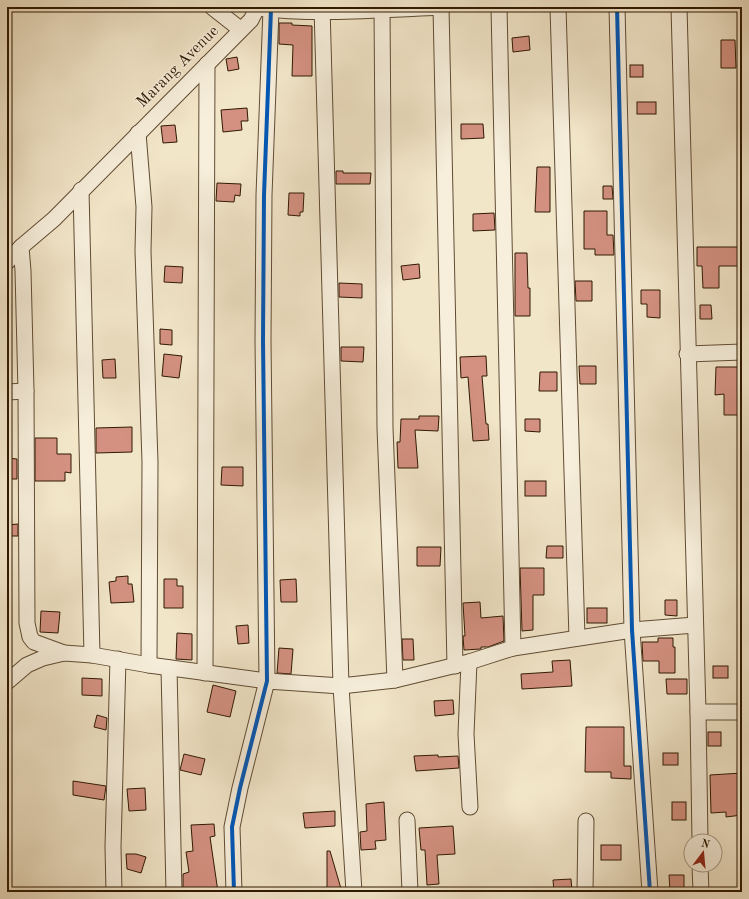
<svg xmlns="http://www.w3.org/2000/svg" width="749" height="899" viewBox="0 0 749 899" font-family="'Old Standard TT',serif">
<rect width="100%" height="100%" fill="#f2e6c9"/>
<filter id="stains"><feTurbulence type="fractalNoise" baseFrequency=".005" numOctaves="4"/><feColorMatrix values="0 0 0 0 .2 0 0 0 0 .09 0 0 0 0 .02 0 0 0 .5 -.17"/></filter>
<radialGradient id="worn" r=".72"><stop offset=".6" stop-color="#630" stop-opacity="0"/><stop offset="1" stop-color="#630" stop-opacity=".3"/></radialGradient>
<g fill="#d49181" stroke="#2f1903">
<polygon points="279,23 292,23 292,25 312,26 312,76 292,76 293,45 279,44"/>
<polygon points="529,36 530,50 513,52 512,38"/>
<polygon points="721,40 735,40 736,68 721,68"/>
<polygon points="237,57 239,69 228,71 226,59"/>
<rect x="630" y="65" width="13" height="12"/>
<rect x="637" y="102" width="19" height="12"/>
<polygon points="247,108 248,121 241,121 242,130 223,132 221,110"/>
<polygon points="461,124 483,124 484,138 461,139"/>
<polygon points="175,125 177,142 163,143 161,126"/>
<polygon points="537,167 550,167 550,212 535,212"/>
<polygon points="336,171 343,171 343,173 371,173 370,184 336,184"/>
<polygon points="217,183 241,184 240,196 235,195 234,202 216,201"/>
<polygon points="603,186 612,186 613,199 603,199"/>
<polygon points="289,193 304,193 303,212 300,212 300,216 288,215"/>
<polygon points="584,211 607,211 607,235 613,235 614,255 595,255 595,249 584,249"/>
<polygon points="494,213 495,230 473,231 473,214"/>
<polygon points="697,247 742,247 742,266 719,266 719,288 703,288 702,266 697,266"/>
<polygon points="515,253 527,253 528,288 530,288 530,316 515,316"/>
<polygon points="419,264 420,278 403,280 401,266"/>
<polygon points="165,266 183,267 182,283 164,282"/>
<polygon points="575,281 592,281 592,301 576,301"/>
<polygon points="339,283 362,284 362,298 339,297"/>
<polygon points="641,290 660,290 660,318 647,317 647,304 641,304"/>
<polygon points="700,305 711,305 712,319 700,319"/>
<polygon points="160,329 172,330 172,345 160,344"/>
<polygon points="341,347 364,347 363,362 341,361"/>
<polygon points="164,354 182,356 179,378 162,376"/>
<polygon points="486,356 487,376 482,376 486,424 488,424 489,440 473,441 468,377 461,378 460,357"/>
<polygon points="115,359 116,378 103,378 102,360"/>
<polygon points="579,366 596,366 596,384 580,384"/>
<polygon points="716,367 739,367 740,415 724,415 724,394 715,395"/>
<polygon points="540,372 557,372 557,391 539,391"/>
<polygon points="419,416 439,416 438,431 415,430 418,468 398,468 397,442 400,442 401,419 419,419"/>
<polygon points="525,419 540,419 540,432 525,431"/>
<polygon points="132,427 132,452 96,453 96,428"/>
<polygon points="35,438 57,438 57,454 71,454 71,473 65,472 65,481 35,481"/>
<polygon points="7,458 17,459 17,479 7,479"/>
<polygon points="222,467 243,467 243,486 221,485"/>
<rect x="525" y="481" width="21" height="15"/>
<polygon points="18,524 18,536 7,536 7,525"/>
<polygon points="547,546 563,546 563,558 546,558"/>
<polygon points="417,547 441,547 440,566 417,566"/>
<polygon points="520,568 544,568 544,595 533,595 533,630 522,631"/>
<polygon points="128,576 128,584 132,584 134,602 111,603 109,582 116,581 116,577"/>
<polygon points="164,579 177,579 177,586 183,586 183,608 164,608"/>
<polygon points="296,579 297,602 281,602 280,580"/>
<polygon points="665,600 677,600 677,616 665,615"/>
<polygon points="480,602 481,618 503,616 504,641 488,647 481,647 481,649 464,650 463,636 465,636 463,603"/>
<rect x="587" y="608" width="20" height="15"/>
<polygon points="41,611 60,612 58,633 40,632"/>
<polygon points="248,625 249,643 238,644 236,626"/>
<polygon points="177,633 192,634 192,660 176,659"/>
<polygon points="658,638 673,638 673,647 675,647 675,673 659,673 659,661 643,661 642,642 658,642"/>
<polygon points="402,639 413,639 414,660 403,660"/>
<polygon points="279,648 293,649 291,674 277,673"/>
<polygon points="570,660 572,686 522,689 521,674 553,672 552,661"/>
<rect x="713" y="666" width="15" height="12"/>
<polygon points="82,678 102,679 102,696 82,695"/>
<polygon points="666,679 687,679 687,694 667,694"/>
<polygon points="213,685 236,691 230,717 207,712"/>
<polygon points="453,700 454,714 435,716 434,701"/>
<polygon points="97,715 107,718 106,730 94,727"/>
<polygon points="586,727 624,727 624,766 631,766 631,779 611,778 611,772 585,772"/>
<rect x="708" y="732" width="13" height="14"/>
<rect x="663" y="753" width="15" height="12"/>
<polygon points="184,754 205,759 201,775 180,770"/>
<polygon points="438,755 438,757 458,756 459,768 416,771 414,756"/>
<polygon points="742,773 742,815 726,817 726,812 711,813 710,775"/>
<polygon points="73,781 106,786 104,800 73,795"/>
<polygon points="145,788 146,810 129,811 127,789"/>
<polygon points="384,802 386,840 375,841 376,849 361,850 360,832 367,831 366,804"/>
<rect x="672" y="802" width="14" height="18"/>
<polygon points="335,811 335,826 305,828 303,813"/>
<polygon points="214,824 215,836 210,837 218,892 183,892 183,874 189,872 186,852 193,851 191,825"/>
<polygon points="453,826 455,854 437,855 439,884 427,885 425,850 421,850 419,828"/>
<rect x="601" y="845" width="20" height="15"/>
<polygon points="327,851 330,851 342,892 327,892"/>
<polygon points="126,854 136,854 146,857 141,873 127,869"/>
<polygon points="669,875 684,875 684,892 670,892"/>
<polygon points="571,879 572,891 554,892 553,880"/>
</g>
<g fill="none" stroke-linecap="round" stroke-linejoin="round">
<defs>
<g id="minor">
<polyline points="212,7 240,29"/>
<polyline points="322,7 341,686 354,892"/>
<polyline points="382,7 385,428 395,680"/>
<polyline points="441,7 455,666"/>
<polyline points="499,7 513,648"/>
<polyline points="558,7 577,638"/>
<polyline points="617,7 632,630 650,892"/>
<polyline points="679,7 698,712 700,841"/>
<polyline points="138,133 144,207 143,251 150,462 149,665"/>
<polyline points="81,190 92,655"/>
<polyline points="21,247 23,271 26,391 27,623 30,637 34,642 64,653"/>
<path d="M7,262l14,-15 33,-28 197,-199 6,-12c59,7 126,2 185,-1"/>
<polyline points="687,354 742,352"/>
<polyline points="7,392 26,391"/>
<polyline points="469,662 466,734 470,807"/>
<polyline points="169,668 174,892"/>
<polyline points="205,673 207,64"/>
<polyline points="7,682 27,665 43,658 64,653 92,655 149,665 267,681 341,686 395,680 469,662 513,648 632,630 695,625"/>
<polyline points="698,712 742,712"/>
<polyline points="407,820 410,892"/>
<polyline points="700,865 701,892"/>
<polyline points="114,892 113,847 118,659"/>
<polyline points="234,892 232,827 240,788 267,681 263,341 264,195 271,9"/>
<polyline points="585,892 586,821"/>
</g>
</defs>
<use href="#minor" stroke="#604c34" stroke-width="17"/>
<use href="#minor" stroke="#f7efdc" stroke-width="15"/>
<defs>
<g id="cycleway">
<polyline points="617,7 632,630 650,892"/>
<polyline points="234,892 232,827 240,788 267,681 263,341 264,195 271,9"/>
</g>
</defs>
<use href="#cycleway" stroke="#f7efdc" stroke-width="6"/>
<use href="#cycleway" stroke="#0057b8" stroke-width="4"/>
</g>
<g text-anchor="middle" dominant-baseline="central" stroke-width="3" stroke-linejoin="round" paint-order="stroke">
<g font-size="16" fill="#2f1903" stroke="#f7efdc">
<text transform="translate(178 67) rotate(-45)">Marang Avenue</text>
</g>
</g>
<rect width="749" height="899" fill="none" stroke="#f2e6c9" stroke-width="24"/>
<rect x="8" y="8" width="733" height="883" fill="none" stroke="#2f1903" stroke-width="2"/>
<rect x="12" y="12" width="725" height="875" fill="none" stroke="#2f1903"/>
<g transform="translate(703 853) rotate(16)"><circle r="19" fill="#f7efdc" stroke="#a79985"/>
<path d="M0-3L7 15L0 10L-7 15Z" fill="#8f2418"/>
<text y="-6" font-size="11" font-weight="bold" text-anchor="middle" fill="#2f1903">N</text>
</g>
<rect width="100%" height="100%" filter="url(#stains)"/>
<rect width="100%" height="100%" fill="url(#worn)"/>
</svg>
